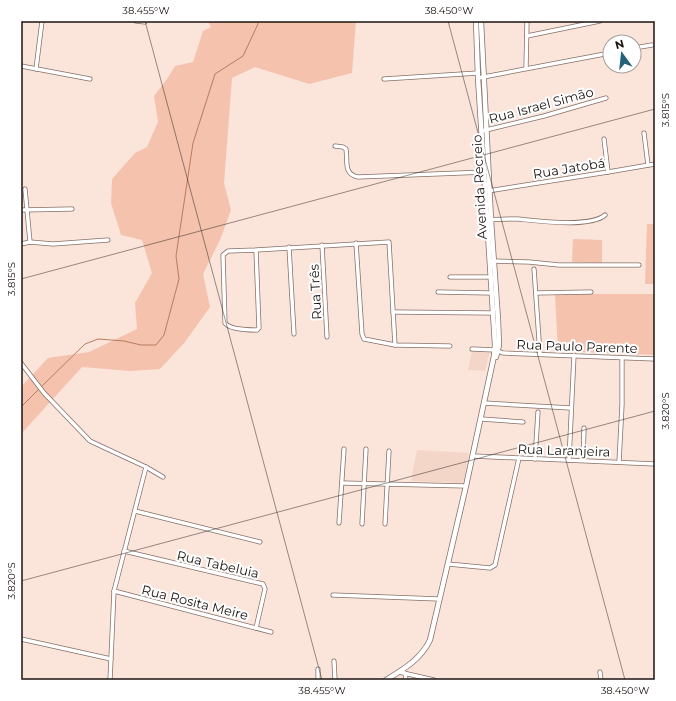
<svg xmlns="http://www.w3.org/2000/svg" width="676" height="701" viewBox="0 0 676 701" font-family="Montserrat,sans-serif">
<rect width="100%" height="100%" fill="#fbe5db"/>
<g fill="#f4d6c9">
<polygon points="472,351 490,351 485,371 468,370"/>
<polygon points="417,450 469,453 464,480 461,483 411,481"/>
</g>
<g fill="#f4c2ad">
<polygon points="208,21 356,21 352,73 309,84 255,67 232,78 224,183 231,210 220,240 203,274 210,307 185,342 160,369 130,371 82,367 21,434 21,387 48,358 89,352 137,329 135,303 152,273 142,240 121,235 111,203 112,179 135,153 147,147 158,122 154,96 167,79 175,66 193,62 203,31 211,27"/>
<polygon points="647,224 655,224 655,284 645,284"/>
<polygon points="573,239 602,240 602,263 572,262"/>
<polygon points="555,294 655,294 655,355 558,351"/>
</g>
<g fill="none" stroke-linecap="round" stroke-linejoin="round">
<g stroke="#ba7b5f" stroke-width="1">
<polyline points="41,387 85,344 98,339 124,341 141,345 156,345 164,335 179,279 176,256 193,143 215,74 243,56 258,24 258,21"/>
<polyline points="21,407 39,389"/>
</g>
<defs>
<g id="minor">
<polyline points="136,21 145,22"/>
<polyline points="527,36 600,21"/>
<polyline points="634,48 652,45"/>
<polyline points="21,66 90,79"/>
<polyline points="526,68 527,21"/>
<polyline points="36,69 42,21"/>
<polyline points="478,78 610,53"/>
<polyline points="384,79 478,73"/>
<polyline points="482,131 544,116 606,98"/>
<polyline points="644,133 648,165"/>
<polyline points="604,139 608,172"/>
<path d="M335,146l8,1 3,2c2,12 -3,25 12,28l128,-5"/>
<polyline points="25,189 30,242"/>
<polyline points="488,191 608,172 655,164"/>
<polyline points="21,210 72,209"/>
<path d="M490,220c9,-1 18,-1 28,-1 20,2 72,9 87,-4"/>
<polyline points="356,243 362,334 364,339 395,345 450,346"/>
<polyline points="21,244 30,242 53,244 108,240"/>
<polyline points="322,245 327,337"/>
<polyline points="289,247 294,334"/>
<path d="M256,250l-28,1 -5,4 2,68c5,7 24,7 32,7l2,-2 -3,-78 133,-8 6,103"/>
<polyline points="492,261 529,262 559,265 639,265"/>
<polyline points="534,269 540,354"/>
<polyline points="450,277 490,277"/>
<polyline points="438,292 491,293"/>
<polyline points="536,293 591,292"/>
<polyline points="393,312 492,313"/>
<polyline points="472,349 495,350"/>
<polyline points="498,351 503,353 655,359"/>
<polyline points="21,363 44,393 90,441 146,467 163,477"/>
<polyline points="484,403 571,408"/>
<polyline points="481,419 523,422"/>
<polyline points="473,456 655,464"/>
<polyline points="535,459 538,412"/>
<polyline points="569,460 574,355"/>
<polyline points="583,460 584,428"/>
<polyline points="619,462 622,405 622,358"/>
<polyline points="342,483 466,486"/>
<polyline points="135,511 260,542"/>
<polyline points="339,523 344,449"/>
<polyline points="362,524 366,449"/>
<polyline points="385,524 389,451"/>
<polyline points="124,551 263,584 265,589 256,628"/>
<polyline points="448,564 490,568 495,565 519,458"/>
<polyline points="114,591 271,632"/>
<polyline points="333,595 439,599"/>
<polyline points="21,639 111,659"/>
<polyline points="334,661 335,680"/>
<polyline points="318,669 318,680"/>
<polyline points="399,672 434,680"/>
<polyline points="600,672 601,680"/>
<polyline points="405,673 406,680"/>
<polyline points="110,680 114,591 146,467"/>
</g>
<g id="secondary">
<polyline points="481,21 491,220 498,319 499,345 496,357"/>
<path d="M386,680c18,-11 35,-21 44,-40l36,-154 28,-130 1,-11 -17,-267 -2,-57"/>
</g>
</defs>
<use href="#minor" stroke="#847068" stroke-width="5"/>
<use href="#secondary" stroke="#847068" stroke-width="6"/>
<use href="#minor" stroke="#fff" stroke-width="3.5"/>
<use href="#secondary" stroke="#fff" stroke-width="4.5"/>
</g>
<path fill="none" stroke="#1b1310" stroke-width="1" stroke-opacity="0.45" d="M145,21l177,659M448,21l177,659M21,279l634,-170M21,581l634,-170"/>
<g text-anchor="middle" dominant-baseline="central" stroke-width="4" stroke-linejoin="round" paint-order="stroke">
<g font-size="13" fill="#1b1310" stroke="#fff">
<text transform="translate(541 105) rotate(-15)">Rua Israel Simão</text>
<text transform="translate(569 168) rotate(-9)">Rua Jatobá</text>
<text transform="translate(479 187) rotate(-93)">Avenida Recreio</text>
<text transform="translate(315 292) rotate(-93)">Rua Três</text>
<text transform="translate(577 346) rotate(2)">Rua Paulo Parente</text>
<text transform="translate(564 450) rotate(2)">Rua Laranjeira</text>
<text transform="translate(218 564) rotate(13)">Rua Tabeluia</text>
<text transform="translate(195 602) rotate(14)">Rua Rosita Meire</text>
</g>
</g>
<rect width="676" height="701" fill="none" stroke="#ffffff" stroke-width="44"/>
<g transform="translate(622 54) rotate(345)"><circle r="19" fill="#ffffff" stroke="#a4a19f"/>
<path d="M0-3L7 15L0 10L-7 15Z" fill="#236278"/>
<text y="-6" font-size="11" font-weight="bold" text-anchor="middle" fill="#1b1310">N</text>
</g>
<rect x="22" y="22" width="632" height="657" fill="none" stroke="#1b1310" stroke-width="1.5"/>
<g font-size="10" text-anchor="middle" fill="#1b1310">
<text x="146" y="14">38.455°W</text>
<text x="449" y="14">38.450°W</text>
<text transform="translate(665 110) rotate(-90)" y="4">3.815°S</text>
<text transform="translate(11 279) rotate(-90)" y="4">3.815°S</text>
<text transform="translate(665 411) rotate(-90)" y="4">3.820°S</text>
<text transform="translate(11 581) rotate(-90)" y="4">3.820°S</text>
<text x="322" y="694">38.455°W</text>
<text x="625" y="694">38.450°W</text>
</g>
</svg>
